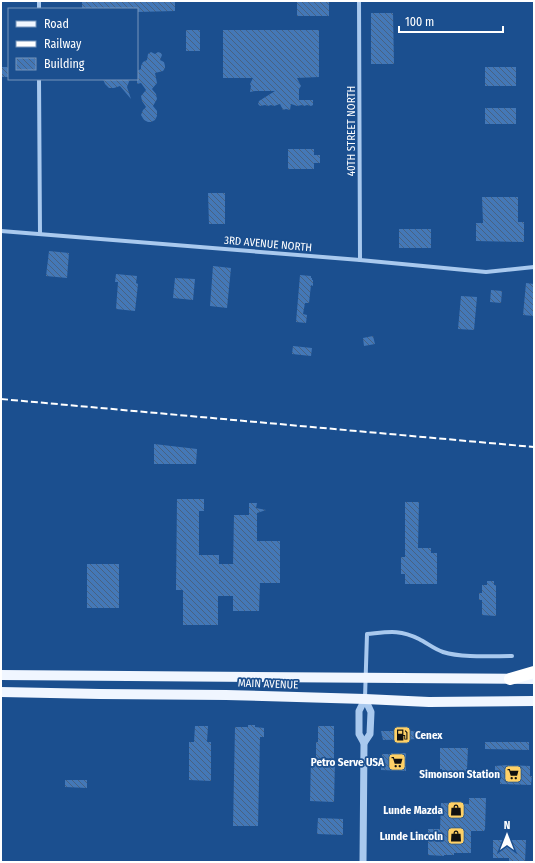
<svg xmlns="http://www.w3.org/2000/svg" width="535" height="863" viewBox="0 0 535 863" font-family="'Fira Sans Condensed',sans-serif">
<defs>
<pattern id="building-back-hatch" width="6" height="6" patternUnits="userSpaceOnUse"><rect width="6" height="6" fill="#4478b7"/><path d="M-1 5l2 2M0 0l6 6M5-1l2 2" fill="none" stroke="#486282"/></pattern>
</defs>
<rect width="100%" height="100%" fill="#1b4f8f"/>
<g fill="url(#building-back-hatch)">
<polygon points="82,1 175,1 175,11 137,12 137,9 82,9"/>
<rect x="297" y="1" width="32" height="15"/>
<polygon points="371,13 393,13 394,64 371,64"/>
<rect x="186" y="30" width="14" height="21"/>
<polygon points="223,30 319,30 319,77 297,78 301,86 299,89 299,100 313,100 313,105 311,106 307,105 304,106 302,105 297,106 291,104 290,110 286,109 283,110 280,104 274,106 271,105 268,106 265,105 260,106 258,104 259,101 275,91 255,91 250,92 251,86 250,84 253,78 223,78"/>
<polygon points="151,52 155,54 158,52 161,53 162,55 160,60 164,62 165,66 165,68 163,71 155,73 157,83 152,89 156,94 157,99 153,106 157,111 157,116 155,120 151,122 148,122 144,120 141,115 143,110 146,107 142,101 141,96 146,90 141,83 137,84 137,71 141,69 141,66 143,62 147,60 148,54"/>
<rect x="1" y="67" width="8" height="10"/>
<rect x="485" y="67" width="31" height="19"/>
<polygon points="103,79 130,79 127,87 131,99 120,86 114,88 109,88 105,84"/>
<rect x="485" y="108" width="31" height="16"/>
<polygon points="288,149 314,149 314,155 320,155 320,163 314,163 314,169 288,169"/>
<polygon points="208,193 225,193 225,224 209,224"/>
<polygon points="482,197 518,197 518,222 524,222 524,242 476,241 476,223 483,223"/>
<rect x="399" y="229" width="32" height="19"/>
<polygon points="49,251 69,253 67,278 46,276"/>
<polygon points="213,266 231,268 227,308 210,306"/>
<polygon points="116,274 137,276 136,283 138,284 135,311 116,309 118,282 115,282"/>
<polygon points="300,275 311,276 311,278 312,278 312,280 313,280 313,286 311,285 309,303 305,303 303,314 307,315 306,323 296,322"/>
<polygon points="175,278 195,279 193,300 173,298"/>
<polygon points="526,283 534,284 534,316 523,315"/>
<polygon points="491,290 502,291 501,303 490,302"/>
<polygon points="461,296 477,297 474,330 458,329"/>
<polygon points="373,336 375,344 364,346 363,338"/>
<polygon points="293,346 312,348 311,356 292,354"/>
<polygon points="154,444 197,449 196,464 154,464"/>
<polygon points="177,499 204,499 204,511 199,511 199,555 219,555 219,564 233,564 234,515 249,515 249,503 257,503 256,508 266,510 257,513 257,541 280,541 280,583 260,583 259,611 233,611 233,596 218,596 218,625 183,625 183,590 176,590"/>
<polygon points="405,502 419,502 418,548 431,548 431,553 437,553 437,584 405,584 405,574 401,574 401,557 405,557"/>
<rect x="87" y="564" width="32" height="44"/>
<polygon points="487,581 494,581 494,585 496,585 496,616 482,615 482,600 479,600 479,593 482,593 482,585 487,585"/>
<polygon points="248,725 255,725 255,727 264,728 264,737 260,737 258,826 233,826 235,727 248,727"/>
<polygon points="195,726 208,726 207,742 211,742 211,781 189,780 189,742 194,742"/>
<polygon points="318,726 334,726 334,760 335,760 334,802 310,801 311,759 316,760 316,742 318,742"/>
<polygon points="381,731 418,731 421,739 383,740"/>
<polygon points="485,742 529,742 529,750 485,749"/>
<polygon points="440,748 468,748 467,769 466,769 466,773 442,773 442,769 440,769"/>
<polygon points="391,753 406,753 406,771 381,770 381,766 380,766 380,759 382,759 382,754 391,754"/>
<polygon points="508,765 530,766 530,776 532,776 531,785 500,784 500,779 495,779 495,766"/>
<polygon points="65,780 87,780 87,788 65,787"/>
<polygon points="469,798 486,798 485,829 484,831 471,831 471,853 454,853 454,855 444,855 444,856 428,855 428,829 440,829 441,803 469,804"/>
<polygon points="318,818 343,819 343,835 317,834"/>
<polygon points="493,840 526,840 525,862 509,862 509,858 493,858"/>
</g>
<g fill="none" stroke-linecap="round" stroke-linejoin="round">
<g stroke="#a9c9ee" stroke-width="4">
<polyline points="39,1 39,9"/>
<polyline points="359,1 360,260"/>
<polyline points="39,79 40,234"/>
<polyline points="1,231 360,260 486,272 534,267"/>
<path d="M365,698l2,-64c21,-2 32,-5 52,5 8,4 15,10 24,13 19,6 49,4 69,4"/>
</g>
<g stroke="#a9c9ee" stroke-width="7">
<polyline points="364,743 359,734 359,711 365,699"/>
<polyline points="363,862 364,743 370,734 371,712 365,699"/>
</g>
<g stroke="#f0f6ff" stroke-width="10">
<polyline points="1,675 534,679"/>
<polyline points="1,692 100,694 226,695 365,699 429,702 534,701"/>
</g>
<polyline stroke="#fff" stroke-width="12" points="510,679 534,672"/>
<polyline stroke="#fff" stroke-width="2" stroke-dasharray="7 3" stroke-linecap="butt" points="1,399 534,447"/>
</g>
<defs>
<symbol id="fuel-square" viewBox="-11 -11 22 22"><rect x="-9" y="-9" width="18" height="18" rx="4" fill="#ffd166" stroke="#1b4f8f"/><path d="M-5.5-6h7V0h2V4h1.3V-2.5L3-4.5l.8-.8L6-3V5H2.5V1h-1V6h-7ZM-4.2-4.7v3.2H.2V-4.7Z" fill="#111"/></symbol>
<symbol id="supermarket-square" viewBox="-11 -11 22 22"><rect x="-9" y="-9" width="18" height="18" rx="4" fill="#ffd166" stroke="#1b4f8f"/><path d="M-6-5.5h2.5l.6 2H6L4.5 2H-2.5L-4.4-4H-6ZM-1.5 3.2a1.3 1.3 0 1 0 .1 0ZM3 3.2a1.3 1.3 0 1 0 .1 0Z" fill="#111"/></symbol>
<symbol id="shop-square" viewBox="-11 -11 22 22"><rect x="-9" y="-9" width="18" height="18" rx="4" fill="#ffd166" stroke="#1b4f8f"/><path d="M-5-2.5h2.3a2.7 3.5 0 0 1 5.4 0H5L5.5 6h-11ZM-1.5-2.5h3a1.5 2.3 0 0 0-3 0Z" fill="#111"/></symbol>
</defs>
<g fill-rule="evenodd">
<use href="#fuel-square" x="392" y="725" width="20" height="20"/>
<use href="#supermarket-square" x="387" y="752" width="20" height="20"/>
<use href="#supermarket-square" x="503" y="764" width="20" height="20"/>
<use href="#shop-square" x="446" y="800" width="20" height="20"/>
<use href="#shop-square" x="446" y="826" width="20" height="20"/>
</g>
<g text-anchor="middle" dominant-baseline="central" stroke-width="3.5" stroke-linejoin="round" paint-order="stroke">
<g font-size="11" fill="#fff" stroke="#1b4f8f">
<text transform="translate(351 131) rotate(-90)">40TH STREET NORTH</text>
<text transform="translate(268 244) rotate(5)">3RD AVENUE NORTH</text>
<text transform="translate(268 684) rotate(2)">MAIN AVENUE</text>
</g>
<g font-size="11" font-weight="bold" fill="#fff" stroke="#1b4f8f" text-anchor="end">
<text x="415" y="735" text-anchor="start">Cenex</text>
<text x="384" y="762">Petro Serve USA</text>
<text x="500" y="774">Simonson Station</text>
<text x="443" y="810">Lunde Mazda</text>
<text x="443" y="836">Lunde Lincoln</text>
</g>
</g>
<rect width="535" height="863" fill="none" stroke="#ffffff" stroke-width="4"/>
<rect x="8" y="8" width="130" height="72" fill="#1b4f8f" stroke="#7695bc"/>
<rect x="16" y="21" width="20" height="6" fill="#f0f6ff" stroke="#7695bc"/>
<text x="44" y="28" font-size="12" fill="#ffffff">Road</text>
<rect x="16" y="41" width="20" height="6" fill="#ffffff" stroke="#7695bc"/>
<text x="44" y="48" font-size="12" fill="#ffffff">Railway</text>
<rect x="16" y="58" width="20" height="12" fill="url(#building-back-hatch)" stroke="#7695bc"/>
<text x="44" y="68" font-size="12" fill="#ffffff">Building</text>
<g transform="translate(507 835)" stroke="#1b4f8f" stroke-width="3" paint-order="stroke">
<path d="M0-3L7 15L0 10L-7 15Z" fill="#ffffff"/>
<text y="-6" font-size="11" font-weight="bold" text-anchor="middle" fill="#ffffff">N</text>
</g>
<path d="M399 26v6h104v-6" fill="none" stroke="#ffffff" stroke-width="2"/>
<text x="405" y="26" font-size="12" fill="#ffffff" stroke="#1b4f8f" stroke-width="3" paint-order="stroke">100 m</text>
</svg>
